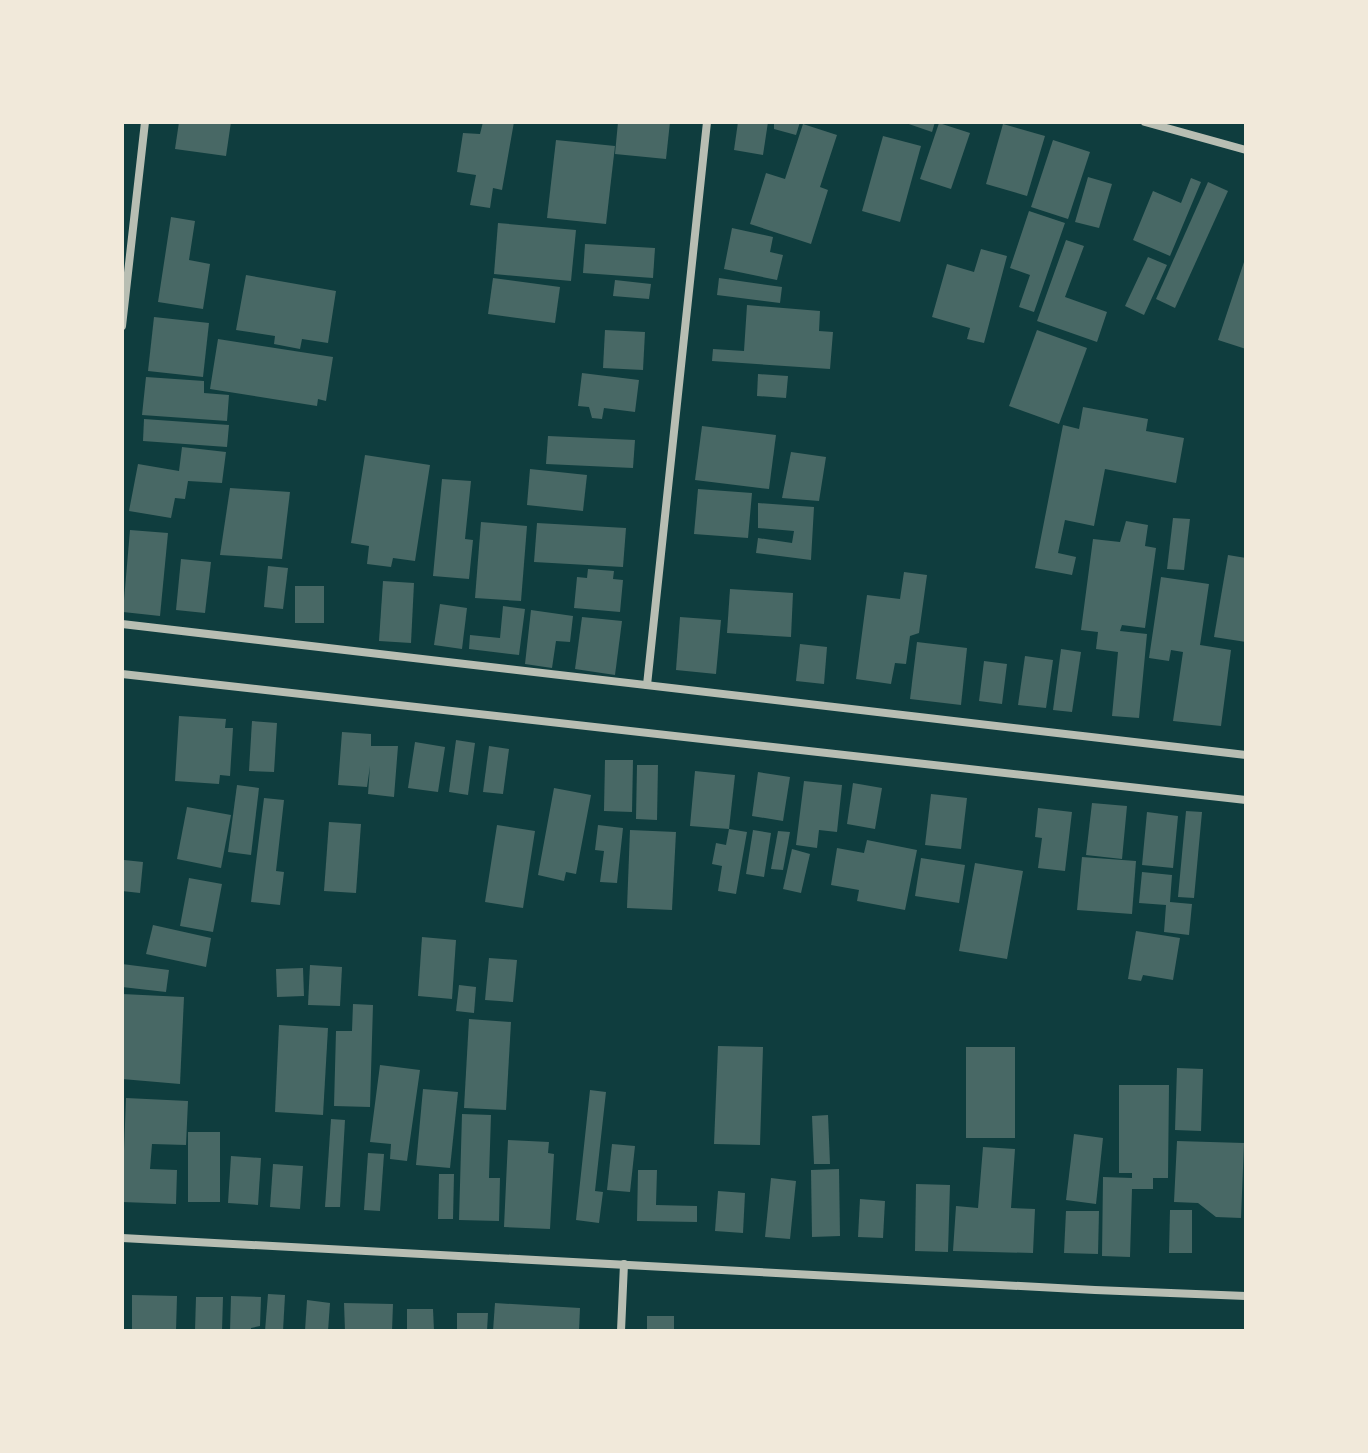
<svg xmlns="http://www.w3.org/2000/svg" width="1368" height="1453" viewBox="0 0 1368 1453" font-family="'PT Serif',serif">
<rect width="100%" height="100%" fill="#0f3d3e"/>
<g fill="#486865">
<polygon points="179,122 231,122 226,156 175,149"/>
<polygon points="483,122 514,122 502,190 493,188 490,208 470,205 476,175 457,172 463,133 480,134"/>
<polygon points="618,122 670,122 666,159 615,154"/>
<polygon points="738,122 768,122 763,155 734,150"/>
<polygon points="774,122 800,122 796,135 774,129"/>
<polygon points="903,122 935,122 932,132"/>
<polygon points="939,123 970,133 951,189 920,179"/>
<polygon points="803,124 837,135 820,187 828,190 811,244 750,224 766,173 785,179"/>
<polygon points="1003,124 1045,136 1027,196 986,184"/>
<polygon points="883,136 921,146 900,222 862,211"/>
<polygon points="556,140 615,146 606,224 547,218"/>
<polygon points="1053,140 1090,152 1068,219 1031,207"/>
<polygon points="1088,177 1112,184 1099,228 1075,222"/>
<polygon points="1191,178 1201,182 1170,256 1133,240 1153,191 1181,203"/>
<polygon points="1208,182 1228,191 1175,308 1156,299"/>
<polygon points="1029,211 1065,223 1034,312 1019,307 1030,275 1010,268"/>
<polygon points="171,217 195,221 189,260 210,264 203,309 158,302"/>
<polygon points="498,223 576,230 571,281 494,274"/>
<polygon points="732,228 773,237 770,252 783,255 777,280 724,269"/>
<polygon points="1066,240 1084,246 1065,297 1107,312 1097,342 1037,321"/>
<polygon points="585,244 655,248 653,278 583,273"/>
<polygon points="981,249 1007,256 984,343 967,339 970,328 932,317 947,264 974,272"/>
<polygon points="1148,257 1167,265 1144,315 1125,306"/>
<polygon points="1245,259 1246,259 1246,349 1218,340"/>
<polygon points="246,275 336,291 328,343 302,339 300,349 274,344 275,336 236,330"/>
<polygon points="493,278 560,287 555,323 488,314"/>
<polygon points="719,278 782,287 780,303 717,295"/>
<polygon points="615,280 651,284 649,299 613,296"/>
<polygon points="747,305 820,311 819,331 833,332 830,369 712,361 713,349 744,351"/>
<polygon points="154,317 209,323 203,377 148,371"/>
<polygon points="605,330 645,332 643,370 603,368"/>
<polygon points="1037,330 1087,348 1059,424 1009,406"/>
<polygon points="218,339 333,357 326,401 318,399 317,406 210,389"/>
<polygon points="582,373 639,380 635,412 604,408 602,419 592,418 589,407 578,406"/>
<polygon points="758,374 788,376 786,398 757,396"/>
<polygon points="146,377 204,381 204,393 229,395 227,421 142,415"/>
<polygon points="1083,407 1148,419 1146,431 1184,438 1176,483 1105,469 1094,526 1065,520 1058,553 1076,557 1072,575 1035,568 1063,425 1079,429"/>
<polygon points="144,419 229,425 227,447 143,441"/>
<polygon points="702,426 776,435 769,489 695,480"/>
<polygon points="548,436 635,440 633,468 546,464"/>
<polygon points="182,447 226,452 222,483 188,481 185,499 175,498 171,518 129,511 138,464 179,471"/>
<polygon points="791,452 826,457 819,501 782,498"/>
<polygon points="365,455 430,465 415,561 393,558 391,567 367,564 369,546 351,543"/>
<polygon points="530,469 587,475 583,511 527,505"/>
<polygon points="442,479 471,481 465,539 473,540 469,579 433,576"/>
<polygon points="230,488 290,492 282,559 220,555"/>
<polygon points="698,489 752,493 748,538 694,534"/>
<polygon points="758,503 814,507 811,560 756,553 758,538 792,543 794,531 758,528"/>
<polygon points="1173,518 1190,519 1184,570 1167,569"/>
<polygon points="1126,521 1148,525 1145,546 1156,548 1145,628 1122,625 1120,631 1147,634 1139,718 1112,716 1118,652 1096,649 1098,632 1081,630 1093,539 1120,542"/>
<polygon points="481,522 527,526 521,601 475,598"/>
<polygon points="537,523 626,528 623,567 534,562"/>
<polygon points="130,530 168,533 160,616 123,612"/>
<polygon points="1228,555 1246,558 1246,642 1214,637"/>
<polygon points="181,559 211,562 205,613 176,610"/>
<polygon points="268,566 288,568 283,609 264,607"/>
<polygon points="588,569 614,571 613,579 623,580 620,612 574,608 577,577 587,578"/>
<polygon points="904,572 927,575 919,633 910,636 906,664 895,663 891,684 856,679 867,595 900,599"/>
<polygon points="1161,577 1209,584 1200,645 1231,650 1221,726 1173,721 1183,652 1171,650 1169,661 1149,658"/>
<polygon points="383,581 414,583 411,643 379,641"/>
<rect x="295" y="586" width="29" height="37"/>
<polygon points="730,589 793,593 791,637 727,633"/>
<polygon points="440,604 467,608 462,649 434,645"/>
<polygon points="503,606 525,609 519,655 469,649 470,635 500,638"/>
<polygon points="531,610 573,616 570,642 556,641 552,668 525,664"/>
<polygon points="582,617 622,621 615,675 575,669"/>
<polygon points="680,617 721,620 716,674 676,670"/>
<polygon points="917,642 967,648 961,705 910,699"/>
<polygon points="800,644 827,647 824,684 796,681"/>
<polygon points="1061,649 1081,652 1072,712 1053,710"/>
<polygon points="1025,656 1053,660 1046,708 1018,705"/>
<polygon points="984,661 1007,664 1002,704 979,701"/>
<polygon points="179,716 226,719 225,728 233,728 230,776 220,775 219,784 175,781"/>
<polygon points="252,721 277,723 274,772 249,771"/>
<polygon points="342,732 371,734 371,746 398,746 394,797 368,794 370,766 367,787 338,785"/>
<polygon points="456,740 475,743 468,795 449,792"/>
<polygon points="415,742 445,747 438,792 408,788"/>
<polygon points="489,746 509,749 503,794 483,792"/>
<polygon points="605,760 633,760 632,812 604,811"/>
<polygon points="637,765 658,765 657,820 636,819"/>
<polygon points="695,771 735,775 729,829 690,826"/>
<polygon points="758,772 790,777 783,821 752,816"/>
<polygon points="804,781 842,785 837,832 819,830 817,848 796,845"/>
<polygon points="853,783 882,788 875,829 847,824"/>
<polygon points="237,785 259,788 251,855 228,852"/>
<polygon points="554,788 591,795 576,874 566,872 564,881 538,875"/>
<polygon points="931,794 967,798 961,849 925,845"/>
<polygon points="264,798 284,800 276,871 284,872 280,905 251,902"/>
<polygon points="1092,803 1127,806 1122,859 1086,855"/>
<polygon points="187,807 231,815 221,868 177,859"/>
<polygon points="1038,808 1072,812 1065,871 1038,868 1042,838 1035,837"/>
<polygon points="1186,811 1202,812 1194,898 1178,897"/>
<polygon points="1147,812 1178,816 1173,868 1142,865"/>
<polygon points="329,822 361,824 356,893 324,891"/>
<polygon points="497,825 535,831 523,908 485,902"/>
<polygon points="598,825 623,828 617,883 600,882 604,851 595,850"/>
<polygon points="729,829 747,832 736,894 718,891 722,866 712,864 716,843 726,845"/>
<polygon points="630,830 676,832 672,910 627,908"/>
<polygon points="753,830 771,833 764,877 746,874"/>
<polygon points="778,831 790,832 783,870 771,869"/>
<polygon points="867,840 917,850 905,910 857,901 859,890 831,885 837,848 864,853"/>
<polygon points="792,849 810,854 801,893 783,889"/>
<polygon points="1082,857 1136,861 1132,914 1077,910"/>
<polygon points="921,858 965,865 959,903 915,896"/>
<polygon points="124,860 143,862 140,893 122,891"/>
<polygon points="975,863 1023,871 1007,959 959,951"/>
<polygon points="1142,872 1172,875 1170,902 1192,904 1189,935 1164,932 1166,905 1139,903"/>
<polygon points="189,878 222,884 213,932 180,926"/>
<polygon points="153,925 211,938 206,967 146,954"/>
<polygon points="1136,931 1180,938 1173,980 1143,975 1141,981 1128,979"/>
<polygon points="422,937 456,940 452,999 418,996"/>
<polygon points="489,958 517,960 513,1002 485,1000"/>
<polygon points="122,964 169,970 166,992 122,987"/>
<polygon points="310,965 342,967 340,1006 308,1005"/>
<polygon points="303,968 304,996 277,997 276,969"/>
<polygon points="459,985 476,987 474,1013 456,1011"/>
<polygon points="122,994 184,997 180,1084 122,1079"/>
<polygon points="353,1004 373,1005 370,1107 334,1106 336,1031 352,1031"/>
<polygon points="469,1019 511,1022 506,1110 464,1108"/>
<polygon points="279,1025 328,1028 323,1115 275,1112"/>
<polygon points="718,1046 763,1047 760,1145 714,1144"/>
<rect x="966" y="1047" width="49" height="91"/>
<polygon points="380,1065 420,1070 407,1161 390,1159 391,1144 370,1142"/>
<polygon points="1177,1068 1203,1069 1201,1131 1175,1130"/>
<polygon points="1119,1085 1169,1085 1168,1178 1153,1178 1153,1189 1132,1189 1130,1257 1102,1256 1103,1177 1132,1178 1132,1173 1119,1173"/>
<polygon points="423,1089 458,1092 450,1168 416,1165"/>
<polygon points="590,1090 606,1092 595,1191 603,1192 599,1223 576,1220"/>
<polygon points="126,1098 188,1101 186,1145 152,1144 150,1169 177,1170 176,1204 122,1202"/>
<polygon points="462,1114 491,1115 489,1178 500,1178 499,1221 459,1220"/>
<polygon points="828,1115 830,1164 814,1164 812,1116"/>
<polygon points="331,1119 345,1120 340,1207 325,1207"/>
<rect x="188" y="1132" width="32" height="70"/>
<polygon points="1074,1134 1103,1138 1096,1204 1066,1200"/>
<polygon points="508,1140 549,1142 548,1153 554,1154 550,1229 504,1227"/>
<polygon points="1177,1141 1244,1143 1241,1218 1216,1217 1198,1203 1174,1202"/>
<polygon points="612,1144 635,1146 630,1192 607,1190"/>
<polygon points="983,1147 1015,1149 1011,1208 1035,1209 1033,1253 953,1251 956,1206 978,1208"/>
<polygon points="368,1153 384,1154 380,1211 364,1210"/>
<polygon points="231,1156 261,1158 258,1205 228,1203"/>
<polygon points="273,1164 303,1166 300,1209 270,1207"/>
<polygon points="839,1169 840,1236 812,1237 811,1170"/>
<polygon points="638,1170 657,1170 656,1205 697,1206 697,1222 637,1221"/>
<polygon points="439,1174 454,1174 453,1219 438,1219"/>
<polygon points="771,1178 796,1181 790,1239 765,1237"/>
<polygon points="916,1184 950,1185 948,1252 915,1251"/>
<polygon points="718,1191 745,1193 743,1233 715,1231"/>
<polygon points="860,1199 885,1201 883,1238 858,1237"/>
<polygon points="1170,1210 1192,1210 1192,1253 1169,1253"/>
<polygon points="1066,1211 1099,1211 1098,1254 1064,1253"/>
<polygon points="268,1294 285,1295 283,1331 265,1331"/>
<polygon points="132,1295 177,1296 176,1331 132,1331"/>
<polygon points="231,1296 261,1297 260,1326 251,1328 251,1331 230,1331"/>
<polygon points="196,1297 223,1297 222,1331 195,1331"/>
<polygon points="307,1300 330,1303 328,1331 305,1331"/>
<polygon points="344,1303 393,1304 392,1331 345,1331"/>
<polygon points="495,1303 580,1308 579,1331 493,1331"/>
<polygon points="407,1309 433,1309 434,1331 407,1331"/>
<polygon points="457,1313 488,1313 487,1331 457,1331"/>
<rect x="647" y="1316" width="27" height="15"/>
</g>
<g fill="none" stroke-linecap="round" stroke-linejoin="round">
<g stroke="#b8beb3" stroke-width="8">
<polyline points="1145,122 1246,150"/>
<polyline points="122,326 145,122"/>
<polyline points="122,624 1246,755"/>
<polyline points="122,674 1246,800"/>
<polyline points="647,685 707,122"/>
<polyline points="122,1238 1095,1290 1246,1296"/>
<polyline points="621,1331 624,1264"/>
</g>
</g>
<rect width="1368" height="1453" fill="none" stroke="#f1e9da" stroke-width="248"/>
</svg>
